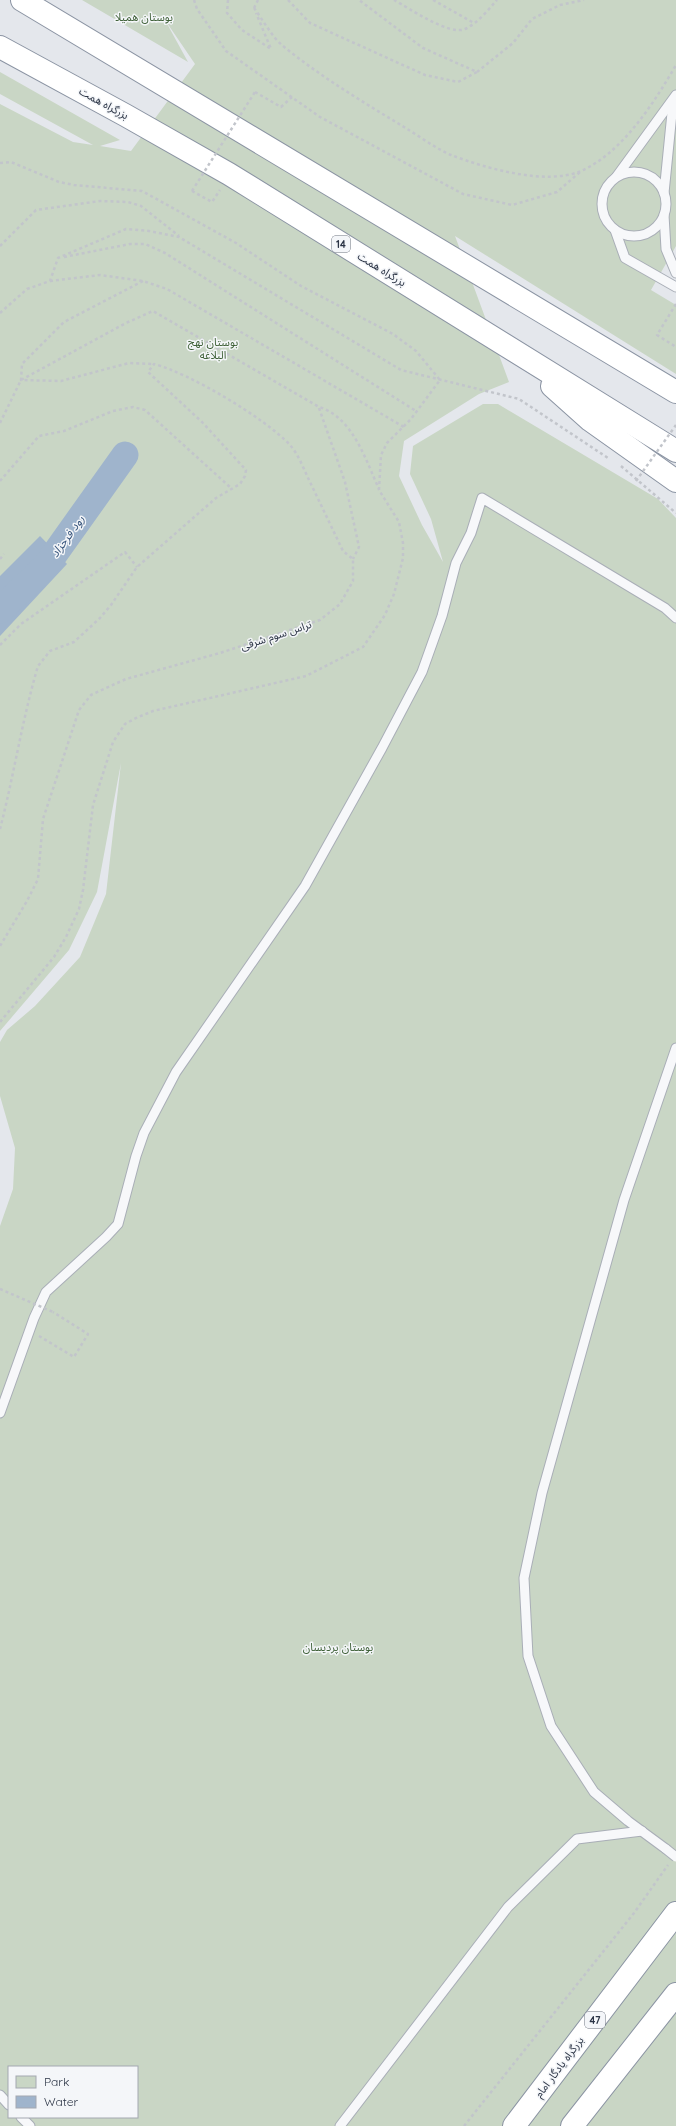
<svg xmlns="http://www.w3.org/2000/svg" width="676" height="2126" viewBox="0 0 676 2126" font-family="Quicksand,'Noto Sans Arabic',sans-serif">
<rect width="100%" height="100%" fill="#e4e7ec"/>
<path fill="#c9d6c5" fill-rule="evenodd" d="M82,0h594v246l-25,44 25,15v69l-221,-138 54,146 -30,12 -75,47 -5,35 23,49 21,37 -12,-43 -21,-45 3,-28 70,-42h15l160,95 18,19v1608h-676v-900l13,-37 2,-41 -15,-52v-54l7,-12 28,-24 45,-49 26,-63 15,-131 -24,129 -28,58 -69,81v-927l73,38 20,3 -93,-51v-22l120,68 -20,6 31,5 64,-87 -30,-44 23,42zM9,2067h128v50h-128z"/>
<polygon fill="#9fb4cc" points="40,536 67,564 0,636 0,576"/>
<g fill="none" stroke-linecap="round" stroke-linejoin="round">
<polyline stroke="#9fb4cc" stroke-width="27" points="0,610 46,566 125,455"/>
<defs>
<g id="service">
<circle cx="634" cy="204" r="32"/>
<polyline points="617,176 676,95"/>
<polyline points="664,193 673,103"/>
<polyline points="664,215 666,249 676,273"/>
<polyline points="615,230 625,258 676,287"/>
<polyline points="0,1413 34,1318 46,1292 106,1237 118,1224 136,1156 144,1133 176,1072 305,886 382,748 422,672 442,616 456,563 471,533 482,498 665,608 676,618"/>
<polyline points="666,1849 628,1821 594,1792 551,1726 528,1656 524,1578 542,1493 624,1200 676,1048"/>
<polyline points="0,2095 9,2105"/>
<polyline points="21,2117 30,2126"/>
<polyline points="340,2126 508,1907 577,1839 642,1831"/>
</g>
<g id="trunk">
<polyline points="22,0 676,392"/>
<polyline points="0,47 125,115 229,174 676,451"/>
<polyline points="552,386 590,420 676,481"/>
<polyline points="514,2126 676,1913"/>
<polyline points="572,2126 676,1994"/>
</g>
</defs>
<use href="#service" stroke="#a9aeb7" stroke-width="11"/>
<use href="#trunk" stroke="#8b94a3" stroke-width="24"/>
<g stroke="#c2c5cb" stroke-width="2.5" stroke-dasharray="3 3" stroke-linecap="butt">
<polyline points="194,0 197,9 226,51 320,117 463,194 512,205 557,192 580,172"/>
<polyline points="228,0 227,13 242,30 271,49 256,13"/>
<polyline points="288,0 310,23 425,75 458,82 477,72 423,48 359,0"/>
<path d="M394,0c15,8 55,36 71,29 13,-6 23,-19 32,-29"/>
<polyline points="433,0 474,23"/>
<path d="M254,8c9,12 18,29 29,38 38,31 80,56 121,81 15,9 31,21 47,28 34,13 95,31 130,16 41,-18 73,-68 95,-106"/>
<polyline points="254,8 258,0"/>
<polyline points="477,72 513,43 532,19 560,5 584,0"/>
<polyline points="255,92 281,107 292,97"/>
<polyline points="0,163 11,162 59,182 74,185 142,191 236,243 301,286 393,334 416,351 440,380 411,419 387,443 381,455 379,490 399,522 403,543 403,558 394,594 385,615 363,647 306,676 153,711 136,718 125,724 113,742 93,805 83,890 79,909 66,937 54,957 0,1022"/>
<polyline points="192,191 212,202 220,190"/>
<polyline points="0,246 36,210 100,201 128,202 141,206 179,236"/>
<polyline points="64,257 130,244 145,244 165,253 416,411"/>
<polyline points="50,281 100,275 143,281 167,289 404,427"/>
<polyline points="143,281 64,322 22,364 21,380 61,381 129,363 154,364"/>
<polyline points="676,304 657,335 676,347"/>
<polyline points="0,313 27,289 50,281 58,258 126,229 149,231 179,237 401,370 519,399 608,458"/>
<polyline points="319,408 345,482 359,547 353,559"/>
<path d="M0,423l21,-43 105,-57 27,-12 166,96c34,10 47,54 60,82"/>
<polyline points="621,466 676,513"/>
<polyline points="0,481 39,436 64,431 113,411 133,407 145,410 231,488"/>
<polyline points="0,559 4,554"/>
<polyline points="0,645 21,624 125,552 137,567"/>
<path d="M0,829c14,-54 22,-109 38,-163l12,-15 24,-9 26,-24 11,-13 26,-38 79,-69 24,-14 5,-8 1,-6 -44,-48 -54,-50 6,-8c35,9 111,54 136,81 9,10 14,25 20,37 11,23 22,46 33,69l10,8v22l-13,23 -20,16 -100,33 -94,26 -35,16 -12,15 -36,109 -5,60 -11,22 -27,45"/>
<polyline points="39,1336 74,1357 88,1334 53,1312"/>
<polyline points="464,2126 634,1913 668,1865"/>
</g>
<use href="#service" stroke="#f7f8fa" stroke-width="9"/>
<use href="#trunk" stroke="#fff" stroke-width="22"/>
<defs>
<polyline id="service-bridge" points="666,1849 676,1857"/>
</defs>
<use href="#service-bridge" stroke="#a9aeb7" stroke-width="11" stroke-linecap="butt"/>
<g stroke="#c2c5cb" stroke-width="2.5" stroke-dasharray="3 3" stroke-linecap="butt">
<polyline points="192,191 255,92"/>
<polyline points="636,481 676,425"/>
<polyline points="0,1289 53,1312"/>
</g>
<use href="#service-bridge" stroke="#f7f8fa" stroke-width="9"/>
</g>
<g text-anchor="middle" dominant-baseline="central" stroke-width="3" stroke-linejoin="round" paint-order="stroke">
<g fill="#f4f6f9" stroke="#676e7b" stroke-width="1">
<rect x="332" y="236" width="18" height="16" rx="3"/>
<rect x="585" y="2012" width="20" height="16" rx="3"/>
</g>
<g font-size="10" font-weight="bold" fill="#2b3445">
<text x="341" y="244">14</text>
<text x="595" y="2020">47</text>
</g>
<g font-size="11" fill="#3f6138" stroke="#f4f6f9">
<text x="144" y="17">بوستان همیلا</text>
<text x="213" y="342">بوستان نهج<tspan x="213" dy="13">البلاغه</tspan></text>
<text x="338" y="1647">بوستان پردیسان</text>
</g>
<g font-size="11" fill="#2b3445" stroke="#f4f6f9">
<text transform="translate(104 103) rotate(29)">بزرگراه همت</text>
<text transform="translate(382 269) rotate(32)">بزرگراه همت</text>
<text transform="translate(276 635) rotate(-18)">تراس سوم شرقی</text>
<text transform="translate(559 2067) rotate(-53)">بزرگراه یادگار امام</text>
</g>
<g font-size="12" font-style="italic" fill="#34527a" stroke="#f4f6f9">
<text transform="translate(67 536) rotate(-54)">رود فرحزاد</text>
</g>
</g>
<rect x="8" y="2066" width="130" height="52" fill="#f4f6f9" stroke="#a4a8b1"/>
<rect x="16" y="2076" width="20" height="12" fill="#c9d6c5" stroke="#a4a8b1"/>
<text x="44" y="2086" font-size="12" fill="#2b3445">Park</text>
<rect x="16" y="2096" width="20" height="12" fill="#9fb4cc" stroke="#a4a8b1"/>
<text x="44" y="2106" font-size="12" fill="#2b3445">Water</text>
</svg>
